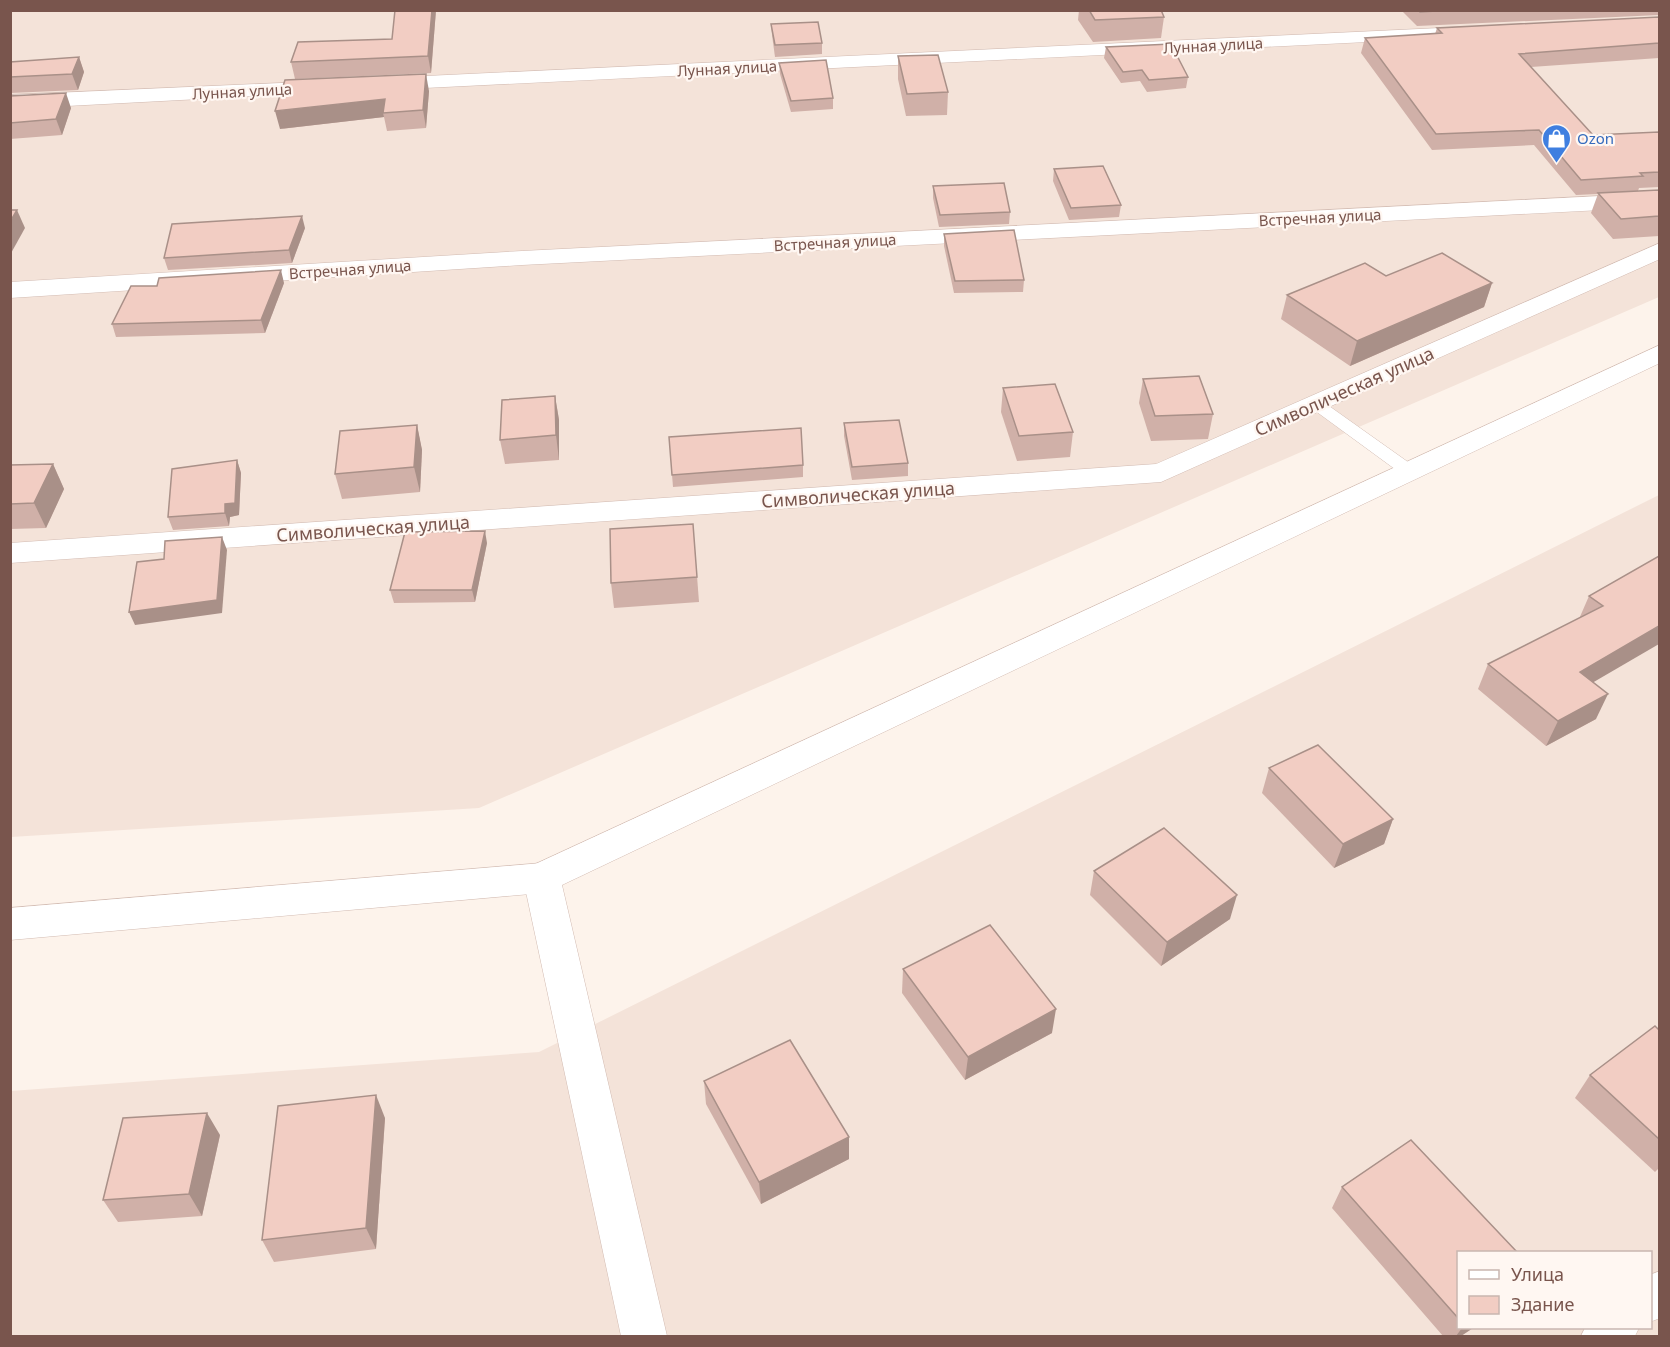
<svg xmlns="http://www.w3.org/2000/svg" width="1670" height="1347" viewBox="0 0 1670 1347" font-family="'Noto Sans',sans-serif">
<rect width="100%" height="100%" fill="#fdf3eb"/>
<g fill="#f4e3d9" fill-rule="evenodd">
<polygon points="11,11 1659,11 1659,297 479,808 11,837"/>
<path d="M1659,495v841h-1648v-245l528,-39zM1458,1252h192v76h-192z"/>
</g>
<g fill="none" stroke-linecap="round" stroke-linejoin="round">
<defs>
<polygon id="service" points="1316,399 1322,401 1415,467 1418,471 1415,475 1403,475 1310,407 1308,404"/>
<g id="minor">
<polygon points="1462,27 1469,29 1472,33 1469,37 384,90 376,89 373,84 376,79 384,78"/>
<polygon points="326,81 334,82 337,87 334,92 10,109 10,95"/>
<polygon points="1660,193 1660,207 522,265 10,298 10,282 522,251"/>
<polygon points="1660,243 1660,259 1161,482 10,563 10,543 1156,464"/>
<polygon points="542,863 555,867 561,878 555,889 542,893 10,940 10,908"/>
<polygon points="1660,1271 1660,1318 1650,1322 1650,1275"/>
<polygon points="1585,1328 1639,1328 1635,1336 1581,1336"/>
</g>
<polygon id="tertiary" points="1660,345 1660,363 562,885 667,1336 621,1336 523,878 529,867"/>
</defs>
<use href="#service" stroke="#d2bbb2" stroke-width="1"/>
<use href="#minor" stroke="#d2bbb2" stroke-width="1"/>
<use href="#tertiary" stroke="#d2bbb2" stroke-width="1"/>
<use href="#service" fill="#fff" fill-rule="evenodd"/>
<use href="#minor" fill="#fff" fill-rule="evenodd"/>
<use href="#tertiary" fill="#fff" fill-rule="evenodd"/>
</g>
<g fill="#d0b0a8">
<polygon points="436,10 431,73 295,79 291,62 392,39"/>
<polygon points="1079,10 1161,10 1164,17 1161,38 1093,42 1078,20"/>
<polygon points="1401,10 1659,10 1659,15 1417,26"/>
<polygon points="1659,17 1659,58 1531,67 1593,135 1659,132 1659,187 1639,188 1638,191 1659,190 1659,236 1613,239 1591,213 1598,194 1576,195 1534,145 1432,150 1361,53 1365,38 1435,34 1437,28"/>
<polygon points="771,24 822,43 822,54 775,57 772,35"/>
<polygon points="1106,47 1188,77 1186,88 1147,92 1140,81 1121,83 1104,58"/>
<polygon points="898,56 948,92 947,115 906,116 898,79"/>
<polygon points="79,57 84,72 78,90 10,93 10,62"/>
<polygon points="779,63 833,98 833,109 791,112 780,74"/>
<polygon points="429,91 426,128 387,131 384,117 280,129"/>
<polygon points="10,96 71,108 62,135 10,139"/>
<polygon points="1054,169 1121,205 1119,217 1069,220 1053,181"/>
<polygon points="933,186 1010,212 1009,224 939,227 933,198"/>
<polygon points="305,228 292,263 168,270 164,258"/>
<polygon points="944,234 1024,280 1023,292 954,293 944,246"/>
<polygon points="1386,276 1492,283 1484,307 1350,366 1281,319 1287,295"/>
<polygon points="284,283 265,333 116,337 112,324 157,286"/>
<polygon points="1143,379 1213,414 1208,439 1151,441 1139,403"/>
<polygon points="1003,388 1073,432 1070,457 1017,461 1001,412"/>
<polygon points="555,396 559,420 559,460 505,464 500,440"/>
<polygon points="844,423 908,463 908,476 852,480 844,436"/>
<polygon points="417,425 422,450 420,492 342,499 335,474"/>
<polygon points="669,437 803,465 803,477 673,487"/>
<polygon points="237,460 241,473 239,515 230,517 229,526 173,530 168,517"/>
<polygon points="53,464 64,489 46,528 10,529 10,465"/>
<polygon points="693,524 699,602 614,608 611,583"/>
<polygon points="487,543 475,602 394,603 390,590"/>
<polygon points="1659,556 1593,682 1596,719 1546,746 1478,689 1488,664 1579,619 1589,596"/>
<polygon points="1269,768 1393,819 1384,844 1334,868 1262,793"/>
<polygon points="1094,871 1230,919 1161,966 1090,895"/>
<polygon points="903,969 1052,1033 965,1080 902,993"/>
<polygon points="1659,1030 1659,1168 1655,1172 1575,1098 1590,1075"/>
<polygon points="704,1081 849,1137 849,1159 761,1204 706,1104"/>
<polygon points="385,1118 376,1249 274,1262 262,1240"/>
<polygon points="220,1135 202,1216 118,1222 103,1200"/>
<polygon points="1342,1187 1458,1252 1458,1328 1473,1328 1461,1336 1443,1336 1332,1208"/>
</g>
<g fill="#a99088">
<polygon points="432,10 436,10 431,73 428,56"/>
<polygon points="79,57 84,72 78,90 72,74"/>
<polygon points="426,74 429,91 426,128 423,110"/>
<polygon points="66,93 71,108 62,135 56,119"/>
<polygon points="385,99 383,113 384,117 280,129 275,111"/>
<polygon points="17,210 25,228 10,255 10,222"/>
<polygon points="302,216 305,228 292,263 289,250"/>
<polygon points="281,270 284,283 265,333 261,320"/>
<polygon points="1492,283 1484,307 1350,366 1357,341"/>
<polygon points="555,396 559,420 559,460 556,435"/>
<polygon points="417,425 422,450 420,492 414,467"/>
<polygon points="237,460 241,473 239,515 230,517 229,526 225,513 225,504"/>
<polygon points="53,464 64,489 46,528 34,503"/>
<polygon points="485,531 487,543 475,602 472,590"/>
<polygon points="222,537 227,550 222,613 135,625 129,612"/>
<polygon points="1659,626 1659,644 1568,697 1580,672"/>
<polygon points="1608,694 1596,719 1546,746 1558,721"/>
<polygon points="1393,819 1384,844 1334,868 1343,844"/>
<polygon points="1237,895 1230,919 1161,966 1167,942"/>
<polygon points="1056,1009 1052,1033 965,1080 968,1057"/>
<polygon points="376,1095 385,1118 376,1249 366,1228"/>
<polygon points="207,1113 220,1135 202,1216 189,1194"/>
<polygon points="849,1137 849,1159 761,1204 759,1182"/>
<polygon points="1462,1328 1473,1328 1461,1336 1456,1336"/>
</g>
<g fill="#f2cdc3" stroke="#a99088" stroke-width="1.5">
<polygon points="395,10 432,10 428,56 291,62 298,42 392,39"/>
<polygon points="1089,10 1161,10 1164,17 1095,20"/>
<polygon points="1419,10 1454,10 1420,12"/>
<polygon points="1659,17 1659,43 1519,54 1593,135 1659,132 1659,172 1640,173 1643,176 1581,180 1539,130 1436,134 1365,38 1442,33 1437,28"/>
<polygon points="818,22 822,43 775,45 771,24"/>
<polygon points="1171,44 1188,77 1149,80 1142,70 1123,72 1106,47"/>
<polygon points="938,55 948,92 907,94 898,56"/>
<polygon points="79,57 72,74 10,77 10,62"/>
<polygon points="826,60 833,98 791,101 779,63"/>
<polygon points="426,74 423,110 383,113 385,99 275,111 285,80"/>
<polygon points="66,93 56,119 10,123 10,96"/>
<polygon points="1103,166 1121,205 1071,208 1054,169"/>
<polygon points="1004,183 1010,212 940,215 933,186"/>
<polygon points="1659,190 1659,216 1621,219 1598,193"/>
<polygon points="10,210 17,210 10,222"/>
<polygon points="302,216 289,250 164,258 172,224"/>
<polygon points="1014,230 1024,280 955,281 944,234"/>
<polygon points="1442,253 1492,283 1357,341 1287,295 1365,263 1386,276"/>
<polygon points="281,270 261,320 112,324 131,286 157,286 159,278"/>
<polygon points="1199,376 1213,414 1155,416 1143,379"/>
<polygon points="1055,384 1073,432 1019,436 1003,388"/>
<polygon points="555,396 556,435 500,440 502,400"/>
<polygon points="899,420 908,463 852,467 844,423"/>
<polygon points="417,425 414,467 335,474 340,431"/>
<polygon points="801,428 803,465 672,475 669,437"/>
<polygon points="237,460 235,503 225,504 225,513 168,517 172,469"/>
<polygon points="53,464 34,503 10,504 10,465"/>
<polygon points="693,524 697,577 611,583 610,529"/>
<polygon points="485,531 472,590 390,590 405,532"/>
<polygon points="222,537 217,600 129,612 137,562 164,559 165,541"/>
<polygon points="1659,556 1659,626 1580,672 1608,694 1558,721 1488,664 1603,606 1589,596"/>
<polygon points="1318,745 1393,819 1343,844 1269,768"/>
<polygon points="1164,828 1237,895 1167,942 1094,871"/>
<polygon points="990,925 1056,1009 968,1057 903,969"/>
<polygon points="1655,1026 1659,1030 1659,1139 1590,1075"/>
<polygon points="790,1040 849,1137 759,1182 704,1081"/>
<polygon points="376,1095 366,1228 262,1240 278,1106"/>
<polygon points="207,1113 189,1194 103,1200 123,1118"/>
<polygon points="1411,1140 1517,1252 1458,1252 1458,1318 1342,1187"/>
</g>
<defs>
<symbol id="shop-pin" viewBox="-11 -11 22 30"><path d="M0 17L-7.5 6A9.5 9.5 0 1 1 7.5 6Z" fill="#3f7fe0" stroke="#fff7f2"/><path d="M-5-2.5h2.3a2.7 3.5 0 0 1 5.4 0H5L5.5 6h-11ZM-1.5-2.5h3a1.5 2.3 0 0 0-3 0Z" fill="#fff"/></symbol>
</defs>
<g fill-rule="evenodd">
<use href="#shop-pin" x="1540" y="122" width="33" height="45"/>
</g>
<g text-anchor="middle" dominant-baseline="central" stroke-width="4.5" stroke-linejoin="round" paint-order="stroke">
<g font-size="15" fill="#79554d" stroke="#fff7f2">
<text transform="translate(1213 45) rotate(-3)">Лунная улица</text>
<text transform="translate(727 68) rotate(-3)">Лунная улица</text>
<text transform="translate(242 91) rotate(-3)">Лунная улица</text>
<text transform="translate(1320 217) rotate(-3)">Встречная улица</text>
<text transform="translate(835 242) rotate(-3)">Встречная улица</text>
<text transform="translate(350 269) rotate(-4)">Встречная улица</text>
</g>
<g font-size="15" fill="#366cbe" stroke="#fff7f2" text-anchor="start">
<text x="1577" y="138">Ozon</text>
</g>
<g font-size="18" fill="#79554d" stroke="#fff7f2">
<text transform="translate(1344 391) rotate(-24)">Символическая улица</text>
<text transform="translate(858 494) rotate(-4)">Символическая улица</text>
<text transform="translate(373 528) rotate(-4)">Символическая улица</text>
</g>
</g>
<rect width="1670" height="1347" fill="none" stroke="#79554d" stroke-width="24"/>
<rect x="1457" y="1251" width="195" height="78" fill="#fff7f2" stroke="#c9b6b0" stroke-width="1.5"/>
<rect x="1469" y="1270" width="30" height="9" fill="#ffffff" stroke="#c9b6b0" stroke-width="1.5"/>
<text x="1511" y="1281" font-size="18" fill="#79554d">Улица</text>
<rect x="1469" y="1296" width="30" height="18" fill="#f2cdc3" stroke="#c9b6b0" stroke-width="1.5"/>
<text x="1511" y="1311" font-size="18" fill="#79554d">Здание</text>
</svg>
